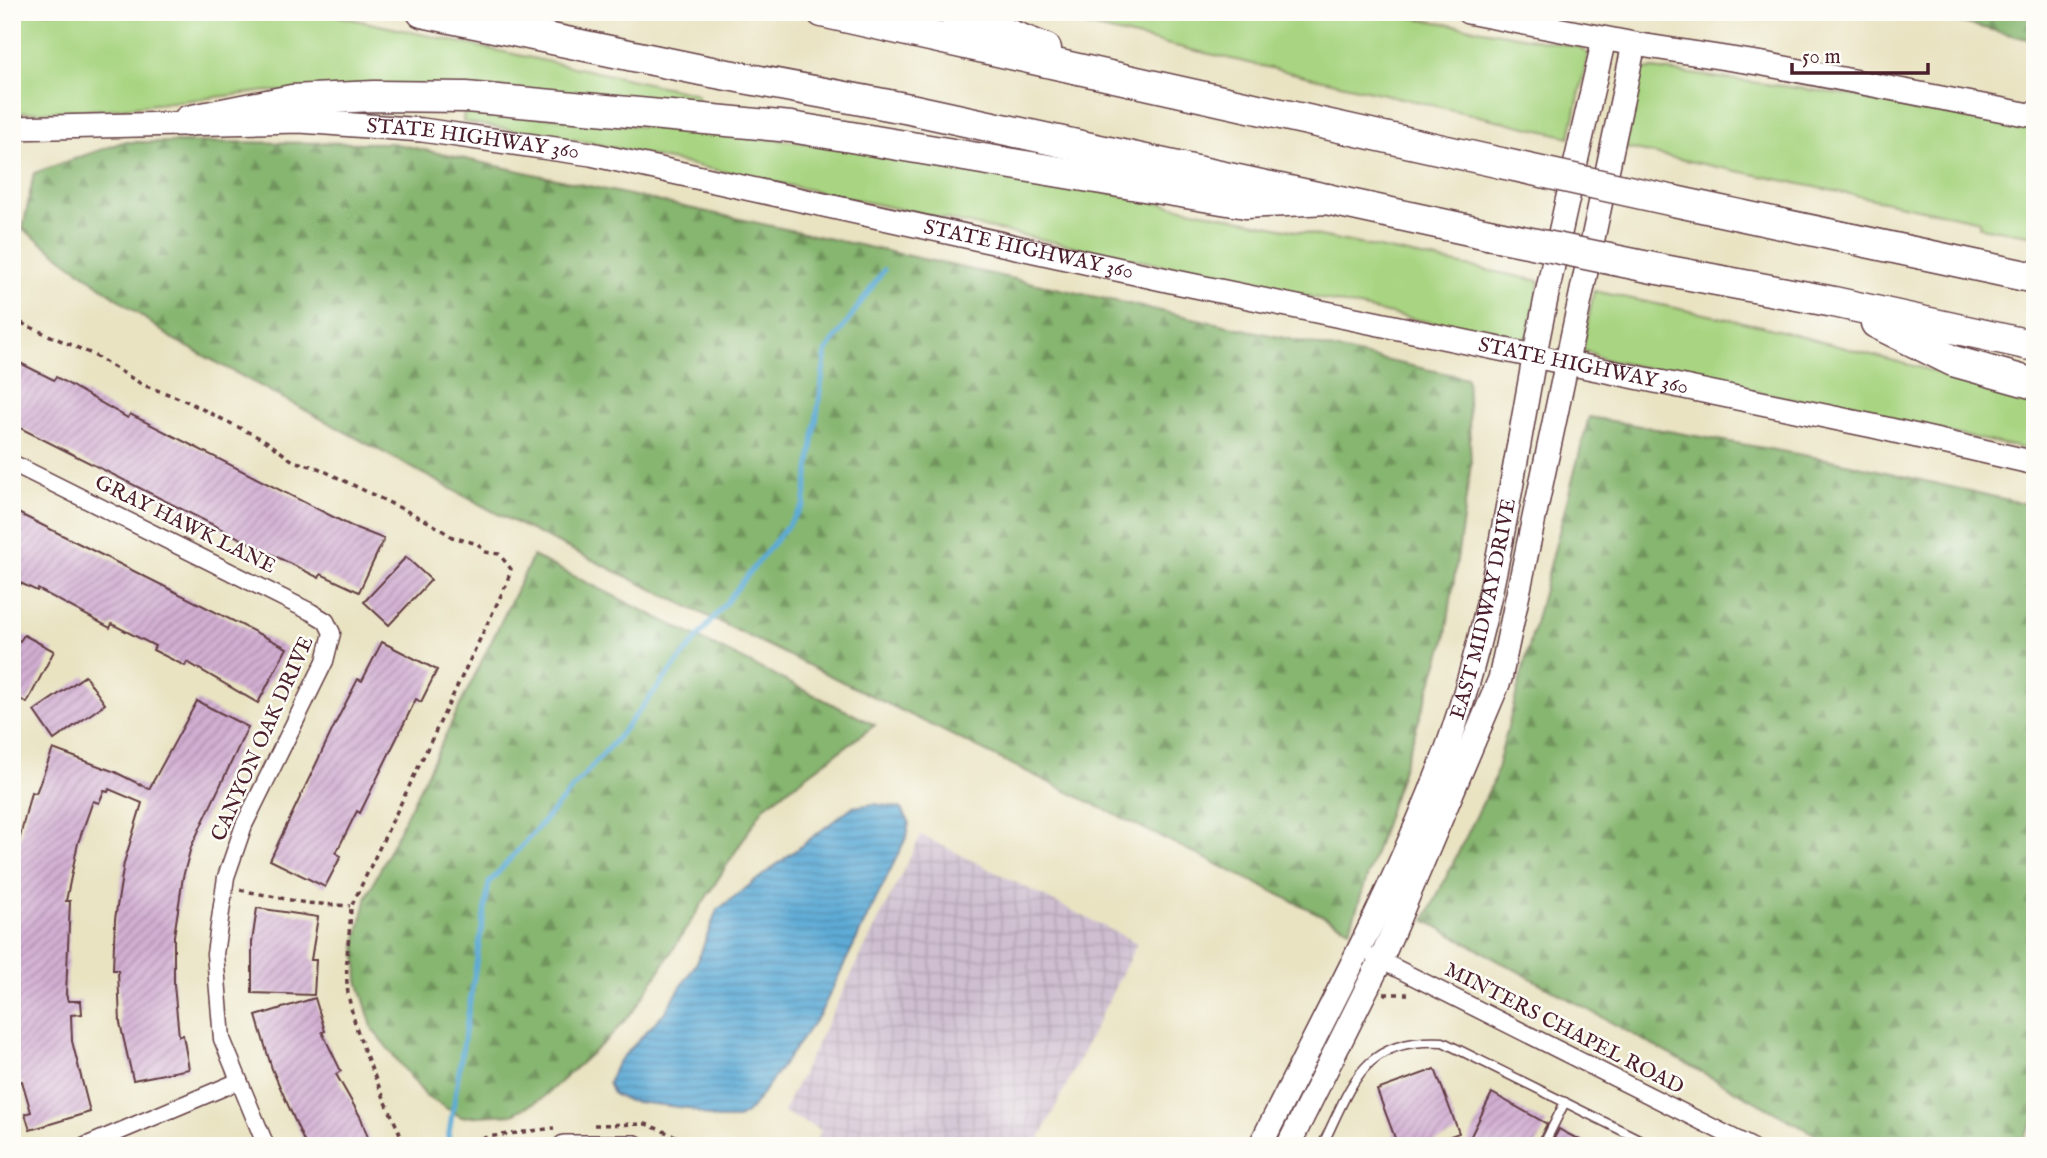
<svg xmlns="http://www.w3.org/2000/svg" width="2047" height="1158" viewBox="0 0 2047 1158" font-family="'IM FELL English',serif">
<defs>
<pattern id="industrial-grid" width="8" height="8" patternUnits="userSpaceOnUse" patternTransform="scale(1.75)"><rect width="8" height="8" fill="#cebed0"/><path d="M0 4h8M4 0v8" fill="none" stroke="#b2a3b3"/></pattern>
<pattern id="forest-firs" width="22" height="20" patternUnits="userSpaceOnUse" patternTransform="scale(1.75)"><rect width="22" height="20" fill="#86b670"/><path d="M5 1l3.5 6h-7zM16 11l3.5 6h-7z" fill="#70935c"/></pattern>
<pattern id="water-rules" width="6" height="5" patternUnits="userSpaceOnUse" patternTransform="scale(1.75)"><rect width="6" height="5" fill="#5dabd6"/><path d="M0 2.5h6" fill="none" stroke="#4f8bae"/></pattern>
<pattern id="building-hatch" width="6" height="6" patternUnits="userSpaceOnUse" patternTransform="scale(1.75)"><rect width="6" height="6" fill="#d2afd3"/><path d="M-1 1l2-2M0 6l6-6M5 7l2-2" fill="none" stroke="#ac8eab"/></pattern>
</defs>
<rect width="100%" height="100%" fill="#fdfcf7"/>
<filter id="ink" filterUnits="userSpaceOnUse"><feTurbulence type="fractalNoise" baseFrequency=".0143" numOctaves="2"/><feDisplacementMap in="SourceGraphic" scale="14" xChannelSelector="R" yChannelSelector="G"/><feConvolveMatrix kernelMatrix="1 2 1 2 8 2 1 2 1" color-interpolation-filters="sRGB"/></filter>
<filter id="wash" filterUnits="userSpaceOnUse"><feTurbulence type="fractalNoise" baseFrequency=".00686" numOctaves="4" result="noise"/><feDisplacementMap in="SourceGraphic" scale="28" xChannelSelector="R" yChannelSelector="G"/><feGaussianBlur stdDeviation="1.57" result="paint"/><feColorMatrix in="noise" values="0 0 0 0 0 0 0 0 0 0 0 0 0 0 0 0 0 1.4 0 .05"/><feComposite in="paint" operator="in"/></filter>
<g filter="url(#wash)">
<rect width="100%" height="100%" fill="#e9e3c2"/>
<polygon fill="url(#industrial-grid)" points="921,835 1137,943 1036,1146 814,1146 821,1130 783,1112"/>
<g fill="#a9d582" stroke="#7a7a56" stroke-width="2">
<polygon points="12,12 319,12 698,94 696,110 268,91 112,109 12,113"/>
<polygon points="1027,12 1380,12 1579,47 1588,54 1570,137"/>
<polygon points="1653,69 1856,96 2035,129 2035,236 1979,227 1980,221 1625,148 1639,77 1642,70"/>
<polygon points="464,109 850,147 1110,193 1540,281 1527,338 1513,340 576,140 463,122"/>
<polygon points="1594,291 1762,326 2035,398 2035,451 1603,359 1588,351 1585,354 1583,345"/>
</g>
<g fill="url(#forest-firs)" stroke="#686a4e" stroke-width="2">
<polygon points="1920,12 2035,12 2035,41"/>
<polygon points="123,142 392,143 1467,378 1471,464 1445,641 1350,929 496,513 171,338 23,229 34,173"/>
<polygon points="1589,417 1837,461 2035,506 2035,1119 2019,1146 1836,1146 1425,920 1494,780"/>
<polygon points="533,556 875,725 764,807 635,1009 612,1035 541,1099 513,1114 461,1117 426,1096 373,1030 358,980 356,942 367,896"/>
</g>
<polygon fill="url(#water-rules)" stroke="#546580" stroke-width="2" points="874,804 900,808 909,821 907,836 820,1014 751,1109 737,1119 716,1119 687,1108 628,1101 613,1094 608,1083 617,1063 665,1012 697,962 717,910 852,807"/>
<g fill="none" stroke-linecap="round" stroke-linejoin="round">
<polyline stroke="#5dabd6" stroke-width="5" points="447,1146 489,883 618,737 804,505 826,352 884,270"/>
</g>
<g id="blocks">
<g fill="url(#building-hatch)">
<polygon points="12,359 54,380 56,377 128,418 130,414 351,526 384,539 359,592 321,574 319,578 12,424"/>
<polygon points="12,510 287,648 258,703 187,662 185,666 153,650 155,646 112,624 110,628 38,589 37,591 12,579"/>
<polygon points="406,557 431,580 389,625 364,602"/>
<polygon points="24,635 54,651 27,703 12,695 12,636 20,641"/>
<polygon points="382,642 437,670 421,702 416,699 360,813 357,811 336,853 341,856 325,887 270,860 339,716 358,679 362,681"/>
<polygon points="85,676 105,704 54,740 34,711"/>
<polygon points="197,701 248,727 191,847 183,877 174,936 174,985 179,1036 183,1035 189,1069 133,1080 120,1023 118,970 113,970 115,919 124,863 142,803 109,789 108,792 104,791 99,803 93,801 78,843 66,901 70,901 66,994 68,1001 81,1001 82,1014 71,1015 72,1041 90,1112 30,1130 25,1114 31,1112 22,1081 19,1082 12,1051 12,870 31,792 36,793 53,749 115,772 149,789"/>
<polygon points="257,908 318,917 311,960 316,960 314,995 252,993 252,942"/>
<polygon points="315,998 325,1031 322,1032 341,1071 336,1074 361,1118 371,1146 306,1146 272,1069 256,1016"/>
<polygon points="1435,1069 1459,1133 1423,1146 1398,1146 1377,1090"/>
<polygon points="1492,1093 1547,1124 1536,1146 1466,1146"/>
<polygon points="1559,1129 1566,1133 1592,1146 1550,1146"/>
</g>
</g>
</g>
<g filter="url(#ink)">
<use href="#blocks" fill-opacity="0" stroke="#623c42" stroke-width="2"/>
<g fill="none" stroke-linecap="round" stroke-linejoin="round">
<defs>
<g id="service">
<path d="M1322,1146c31,-63 40,-108 121,-104l210,104"/>
<polyline points="1543,1146 1565,1102"/>
</g>
<g id="minor">
<polyline points="12,463 311,612 326,621 332,633 325,661 244,825 226,877 215,954 222,1039 266,1146"/>
<polyline points="1374,957 1750,1146"/>
<polyline points="85,1146 239,1081"/>
</g>
<polyline id="tertiary" points="564,1146 635,1146"/>
<g id="secondary">
<polyline points="1468,12 1634,44 1764,64 2035,116"/>
<path id="s1" d="M12,128l288,-7 122,9 169,24 585,128 697,144 162,37"/>
<path id="s2" d="M1260,1146c62,-124 129,-247 179,-376 50,-130 70,-274 95,-411 20,-107 46,-214 70,-320"/>
<polyline points="1288,1146 1381,960 1500,679 1634,44"/>
</g>
<g id="motorway">
<polyline points="422,12 701,70 910,109 1488,234"/>
<polyline points="822,12 1501,163"/>
<polyline points="952,12 1046,49"/>
<polyline points="188,121 292,100 374,96 466,97 791,127 1246,203 1328,199"/>
<polyline points="1674,201 2035,278"/>
<polyline points="1658,269 1834,302 2035,346"/>
<polyline points="1876,323 1953,361 2035,384"/>
</g>
</defs>
<use href="#service" stroke="#623c42" stroke-width="11"/>
<use href="#minor" stroke="#623c42" stroke-width="19"/>
<use href="#tertiary" stroke="#623c42" stroke-width="24"/>
<use href="#secondary" stroke="#623c42" stroke-width="26"/>
<use href="#motorway" stroke="#623c42" stroke-width="33"/>
<g stroke="#623c42" stroke-width="3.5" stroke-dasharray="5 5" stroke-linecap="butt">
<path d="M12,319l80,35 51,31 39,14 84,42 27,20 25,7 113,55 21,14 26,7 7,8 14,2 12,15 -5,16 -155,322c-1,29 -7,57 -3,86 9,53 37,104 57,153"/>
<polyline points="240,890 306,903 350,906"/>
<polyline points="1384,994 1408,994"/>
<polyline points="594,1125 646,1124 700,1146"/>
<polyline points="464,1146 487,1137 554,1128"/>
</g>
<use href="#service" stroke="#fff" stroke-width="8"/>
<use href="#minor" stroke="#fff" stroke-width="16"/>
<use href="#tertiary" stroke="#fff" stroke-width="21"/>
<use href="#secondary" stroke="#fff" stroke-width="23"/>
<use href="#motorway" stroke="#fff" stroke-width="30"/>
<defs>
<g id="motorway-bridge">
<polyline points="1501,163 1674,201"/>
<polyline points="1488,234 1658,269"/>
</g>
</defs>
<use href="#motorway-bridge" stroke="#623c42" stroke-width="33" stroke-linecap="butt"/>
<use href="#motorway-bridge" stroke="#fff" stroke-width="30"/>
</g>
</g>
<g text-anchor="middle" dominant-baseline="central" stroke-width="5" stroke-linejoin="round" paint-order="stroke">
<g font-size="21" fill="#4a1f2b" stroke="#fdfcf7">
<text stroke="none"><textPath href="#s1" startOffset="462">STATE HIGHWAY 360</textPath></text>
<text stroke="none"><textPath href="#s1" startOffset="1029">STATE HIGHWAY 360</textPath></text>
<text stroke="none"><textPath href="#s1" startOffset="1596">STATE HIGHWAY 360</textPath></text>
<text transform="translate(185 525) rotate(26)">GRAY HAWK LANE</text>
<text stroke="none"><textPath href="#s2" startOffset="584">EAST MIDWAY DRIVE</textPath></text>
<text transform="translate(263 739) rotate(-66)">CANYON OAK DRIVE</text>
<text transform="translate(1564 1029) rotate(27)">MINTERS CHAPEL ROAD</text>
</g>
</g>
<rect width="2047" height="1158" fill="none" stroke="#fdfcf7" stroke-width="42"/>
<path d="M1792 63v10h136v-10" fill="none" stroke="#4a1f2b" stroke-width="3.5"/>
<text x="1802" y="63" font-size="21" fill="#4a1f2b" stroke="#fdfcf7" stroke-width="5" paint-order="stroke">50 m</text>
</svg>
